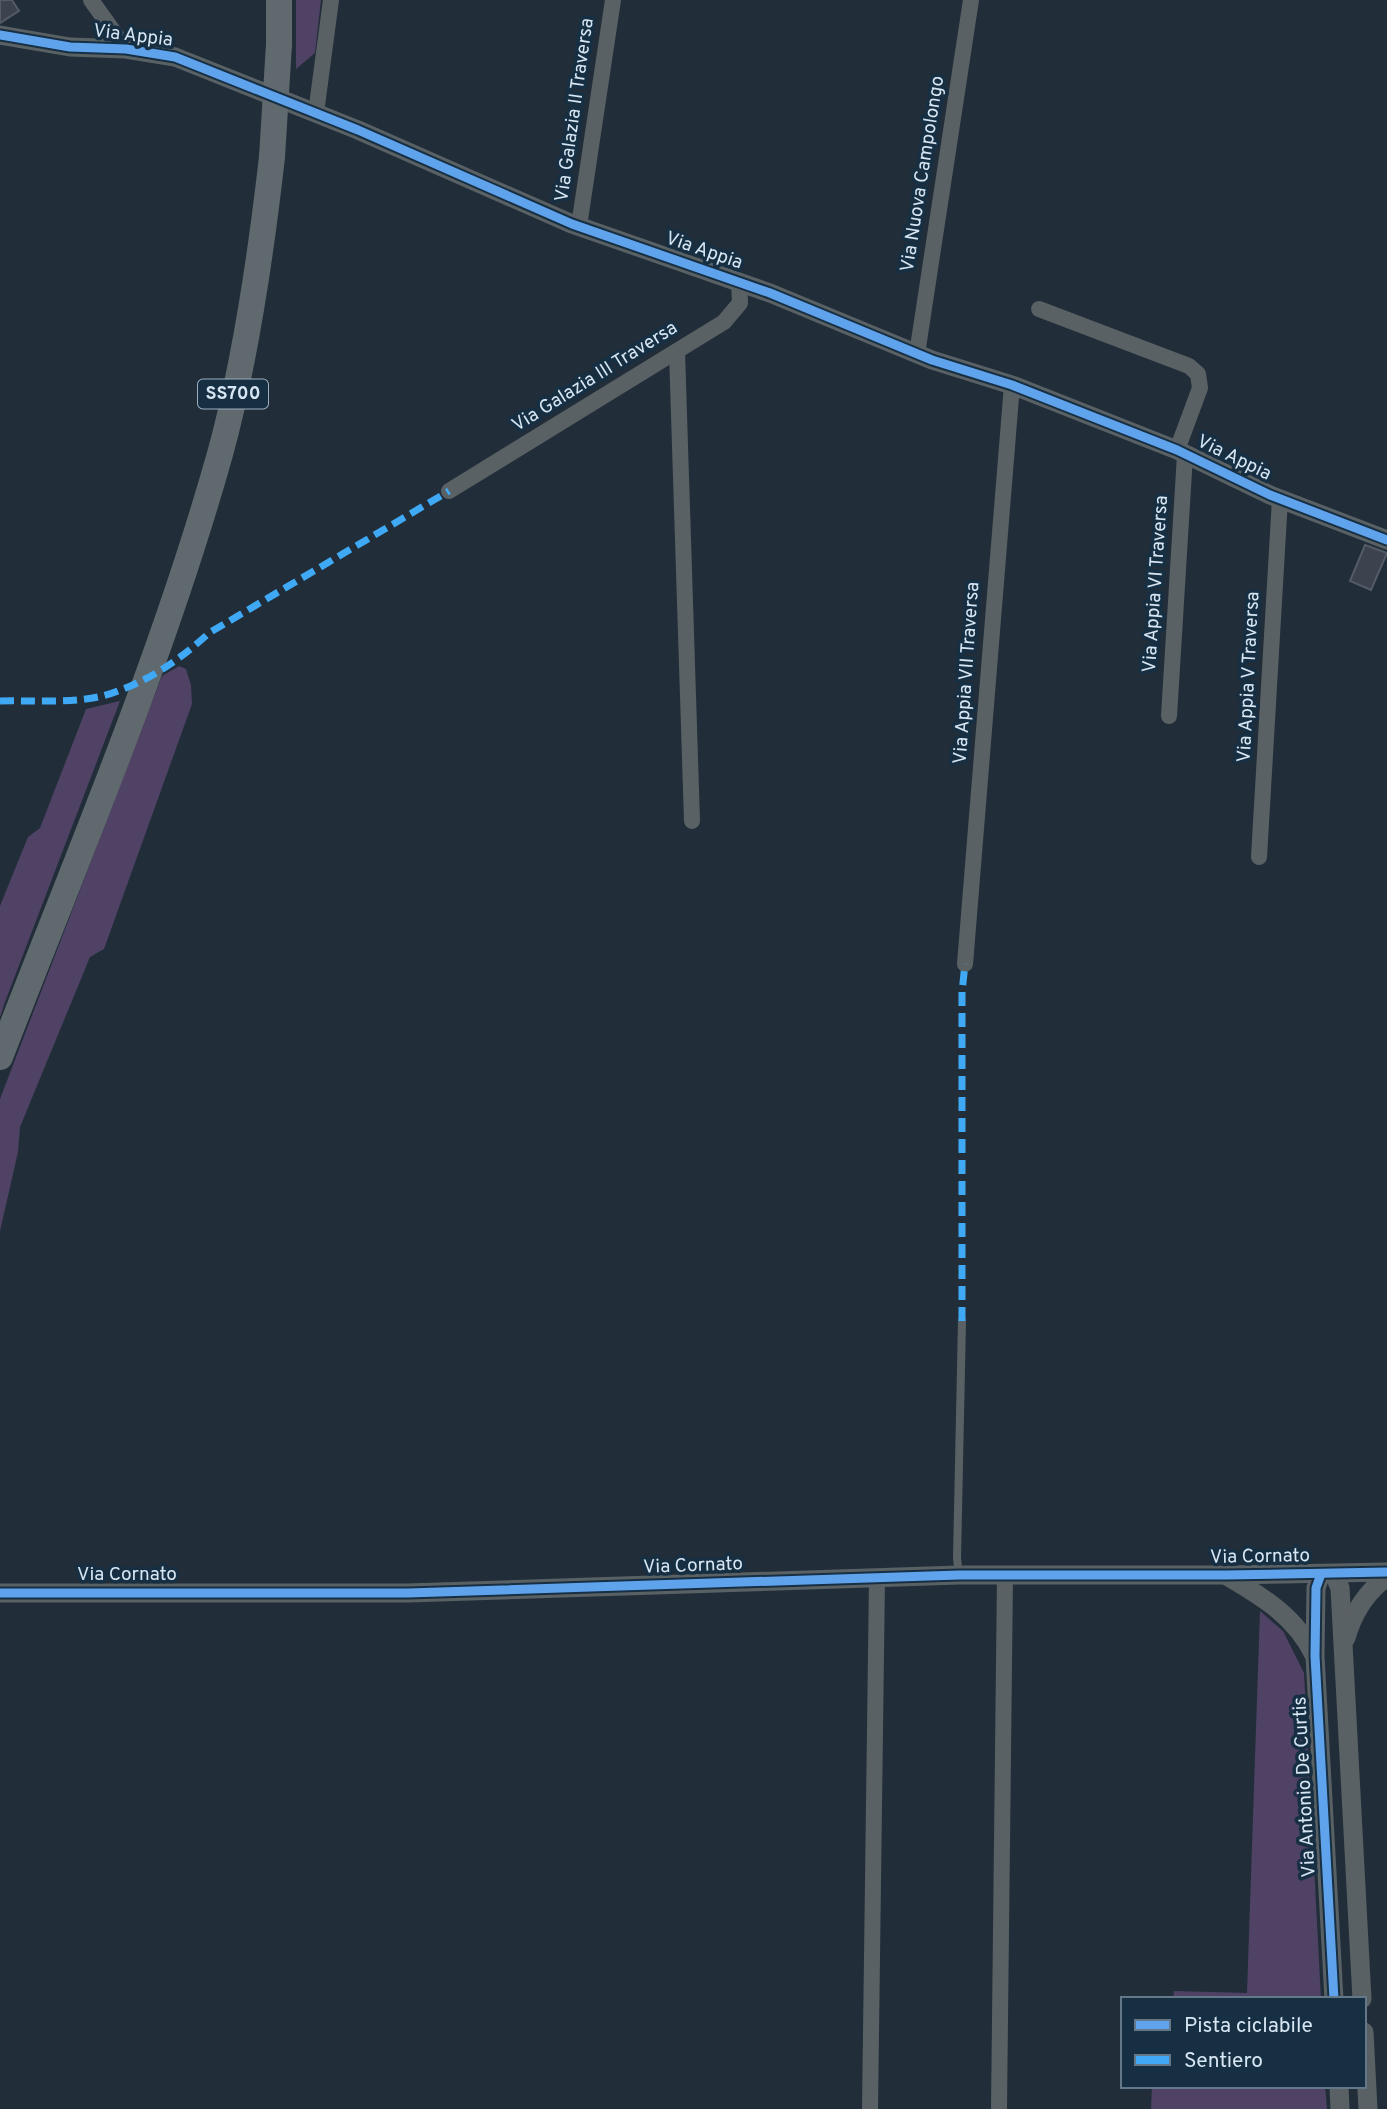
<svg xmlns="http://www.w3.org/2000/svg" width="1387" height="2109" viewBox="0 0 1387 2109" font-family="Overpass,sans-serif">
<rect width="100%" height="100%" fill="#212e39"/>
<g fill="#4f4265">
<polygon points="296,0 321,0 315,53 296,69"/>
<polygon points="179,666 186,669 191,685 192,704 104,949 90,957 20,1127 18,1152 0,1231 0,1099 162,676"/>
<polygon points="120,701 5,1002 0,1017 0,906 28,837 40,828 86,709"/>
<polygon points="1260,1611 1283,1631 1304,1673 1321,1999 1173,1999 1174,1991 1247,1993"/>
<polygon points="1152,2086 1325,2086 1327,2109 1151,2109"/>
</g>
<g fill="#3c434e" stroke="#545b66" stroke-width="2">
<polygon points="0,0 12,0 19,11 0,23"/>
<polygon points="1365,545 1387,553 1371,590 1350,581"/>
</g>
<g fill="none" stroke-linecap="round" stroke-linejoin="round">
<polyline stroke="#5a6164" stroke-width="8" points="959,1575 957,1558 962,1321"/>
<g stroke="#5a6164" stroke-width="16">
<polyline points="91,0 126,49"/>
<polyline points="316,113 331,0"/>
<polyline points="579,226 613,0"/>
<polyline points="1039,309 1189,366 1198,374 1200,388 1177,450"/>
<polyline points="677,352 692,821"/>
<polyline points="917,354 971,0"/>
<polyline points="449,491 724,322 740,303 739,282"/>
<polyline points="1169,716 1185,455"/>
<polyline points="1259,857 1280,499"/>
<polyline points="965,964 1012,385"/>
<polyline points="870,2109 877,1578"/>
<polyline points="999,2109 1005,1575"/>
</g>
<g stroke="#5a6164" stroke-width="19">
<polyline points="0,35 70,47 126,49 175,57 358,130 572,224 770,293 932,360 1012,385 1177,450 1270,495 1387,540"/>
<polyline points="1321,1574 1316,1588 1315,1656 1334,1999"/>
<polyline points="1334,1574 1340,1588 1362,1999"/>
<path d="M1227,1576c36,21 69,41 87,79"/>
<polyline points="0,1593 408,1593 959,1575 1226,1575 1387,1572"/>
<path d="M1346,1638c7,-25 20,-46 41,-61"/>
<polyline points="1364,2032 1368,2109"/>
<polyline points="1339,2086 1340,2109"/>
</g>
<g stroke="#60696e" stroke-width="26">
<polyline points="279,0 279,44"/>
<path d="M0,1057c77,-199 162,-397 220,-603 26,-94 41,-200 52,-297"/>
</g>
<polyline stroke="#60696e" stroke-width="26" points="272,157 279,44"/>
<g stroke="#3fa9f5" stroke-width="7" stroke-dasharray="14 7" stroke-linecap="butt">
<path d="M0,701c37,-1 84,4 118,-10 34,-12 65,-34 91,-58l240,-142"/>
<polyline points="962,1321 962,992 965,964"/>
</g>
<defs>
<g id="cycleway">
<polyline points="0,35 70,47 126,49 175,57 358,130 572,224 770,293 932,360 1012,385 1177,450 1270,495 1387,540"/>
<polyline points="1321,1574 1316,1588 1315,1656 1334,1999"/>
<polyline points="0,1593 408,1593 959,1575 1226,1575 1387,1572"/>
</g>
</defs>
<use href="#cycleway" stroke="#172f43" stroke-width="13"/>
<use href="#cycleway" stroke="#60a3ed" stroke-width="9"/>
</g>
<g text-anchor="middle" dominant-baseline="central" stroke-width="7" stroke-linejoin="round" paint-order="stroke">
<rect fill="#172f43" stroke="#9dafbe" stroke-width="2" x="198" y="379.5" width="70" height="29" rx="5"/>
<g font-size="18" font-weight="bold" fill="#d7e6f3">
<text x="233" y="394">SS700</text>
</g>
<g font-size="19" fill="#d7e6f3" stroke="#172f43">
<text transform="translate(133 36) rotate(7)">Via Appia</text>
<text transform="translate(575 110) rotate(-82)">Via Galazia II Traversa</text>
<text transform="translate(923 174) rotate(-81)">Via Nuova Campolongo</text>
<text transform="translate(704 251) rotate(19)">Via Appia</text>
<text transform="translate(595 377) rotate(-32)">Via Galazia III Traversa</text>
<text transform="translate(1234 458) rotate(26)">Via Appia</text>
<text transform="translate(1156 584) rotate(-86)">Via Appia VI Traversa</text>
<text transform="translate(967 673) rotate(-86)">Via Appia VII Traversa</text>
<text transform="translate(1249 677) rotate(-87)">Via Appia V Traversa</text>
<text transform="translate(1260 1557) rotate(-1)">Via Cornato</text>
<text transform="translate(693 1566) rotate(-2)">Via Cornato</text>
<text x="127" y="1575">Via Cornato</text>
<text transform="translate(1305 1787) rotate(-93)">Via Antonio De Curtis</text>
</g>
</g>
<rect x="1121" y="1997" width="245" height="91" fill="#172f43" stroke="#647889" stroke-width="2"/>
<rect x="1135" y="2020" width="35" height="10" fill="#60a3ed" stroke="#647889" stroke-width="2"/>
<text x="1184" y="2032" font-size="21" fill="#d7e6f3">Pista ciclabile</text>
<rect x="1135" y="2055" width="35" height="10" fill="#3fa9f5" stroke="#647889" stroke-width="2"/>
<text x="1184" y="2067" font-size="21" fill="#d7e6f3">Sentiero</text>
</svg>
